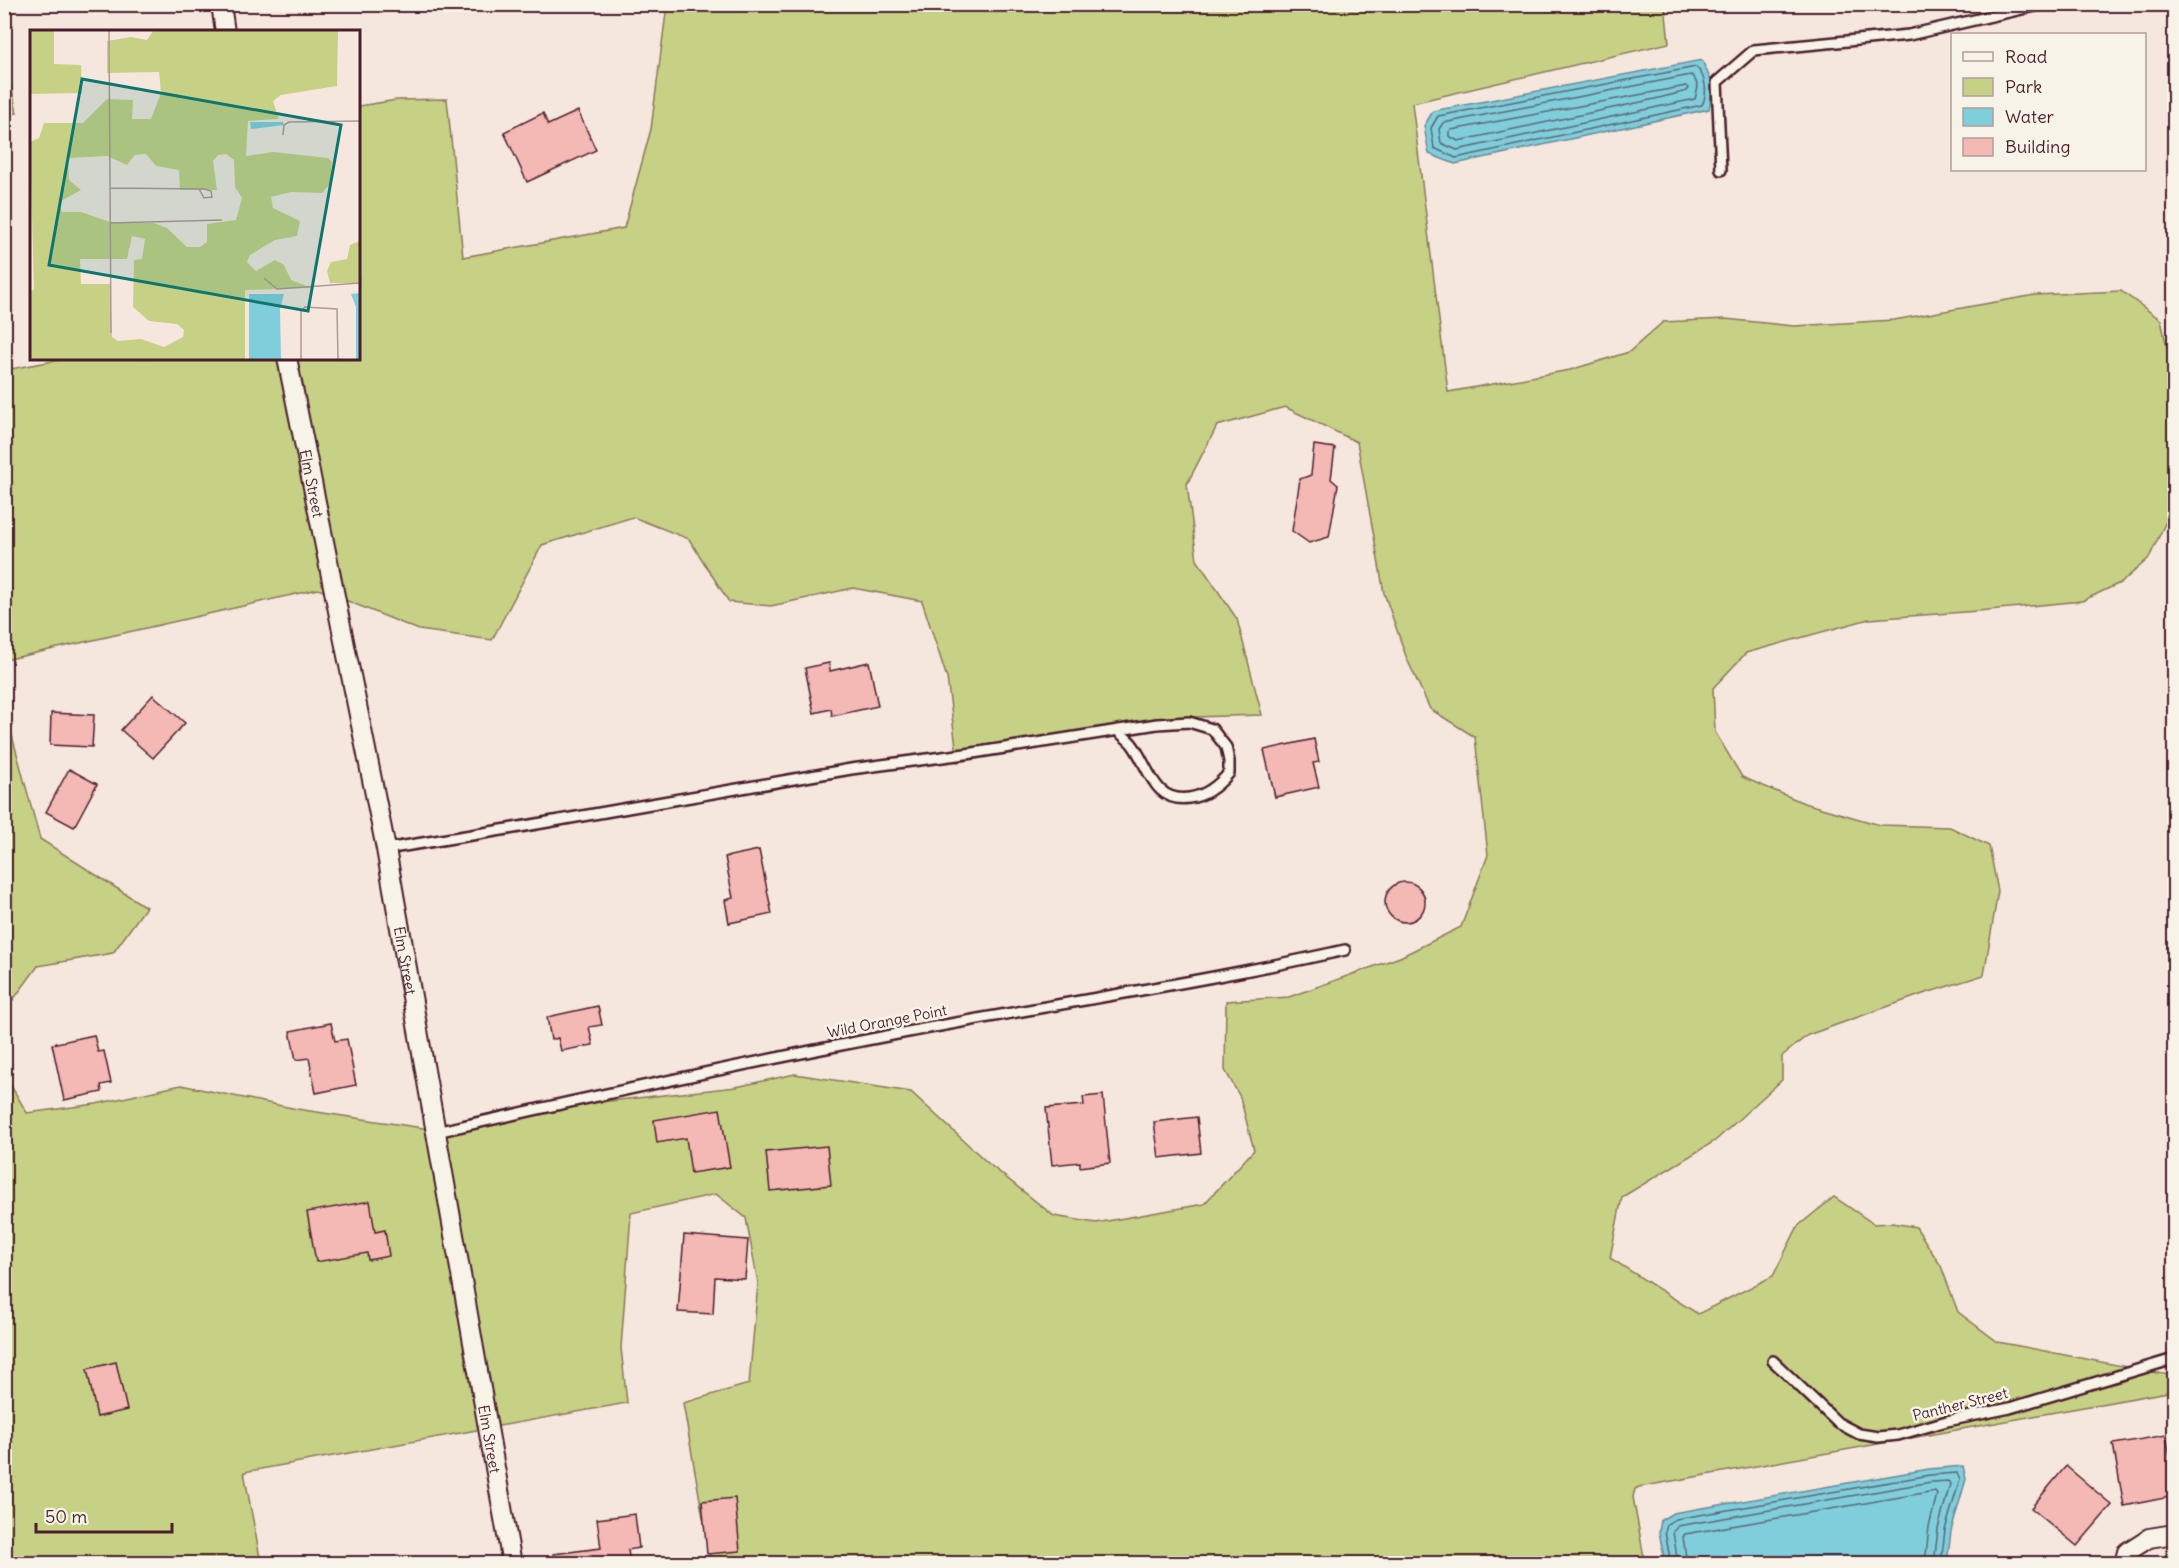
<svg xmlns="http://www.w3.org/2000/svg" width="2179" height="1568" viewBox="0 0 2179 1568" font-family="Delius,sans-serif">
<rect width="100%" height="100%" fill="#f6e7de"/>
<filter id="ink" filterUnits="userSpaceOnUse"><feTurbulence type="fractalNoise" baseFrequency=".0167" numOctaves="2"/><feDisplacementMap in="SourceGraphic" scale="12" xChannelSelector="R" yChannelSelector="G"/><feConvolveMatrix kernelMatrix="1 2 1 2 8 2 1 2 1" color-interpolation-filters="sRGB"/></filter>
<g filter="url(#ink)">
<g fill="#c7d185" stroke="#887858" stroke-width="1.5">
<polygon points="667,5 1665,5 1669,43 1412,103 1448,392 1570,370 1629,352 1663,322 1725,319 1794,326 1894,320 2035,295 2121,291 2161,320 2174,380 2174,504 2149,558 2122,582 2082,601 1978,611 1869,619 1746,653 1713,688 1715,732 1742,777 1804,803 1880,825 1950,827 1989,846 1998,891 1984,975 1923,994 1808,1035 1782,1056 1782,1080 1715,1141 1622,1197 1610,1258 1698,1314 1773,1276 1798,1226 1834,1197 1874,1224 1892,1223 1916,1227 1941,1266 1958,1312 1998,1342 2174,1376 2173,1391 1639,1487 1635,1489 1633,1497 1645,1563 711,1563 683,1403 749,1384 758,1283 746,1218 716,1194 631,1213 621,1348 627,1403 244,1472 261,1563 5,1563 4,1074 27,1113 96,1104 181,1085 297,1109 436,1130 574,1105 736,1087 795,1074 911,1092 989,1164 1054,1216 1096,1223 1204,1204 1254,1150 1240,1097 1225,1070 1226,1001 1289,997 1400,957 1461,927 1488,855 1475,737 1430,709 1407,659 1384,593 1357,442 1285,407 1217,426 1187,484 1197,560 1237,619 1262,715 1157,718 958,762 947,678 922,601 853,588 771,606 729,602 689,539 633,517 542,545 492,640 419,630 318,589 5,660 5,370 69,358 358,358 359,106 397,100 447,99 463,257 624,228 651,129"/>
<polygon points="4,54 17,113 5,116 4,116"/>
<polygon points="4,706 40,839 146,907 113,953 38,966 5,1011"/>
</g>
<g fill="#7fcedc" stroke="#6a8895" stroke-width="1.5">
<polygon points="1702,60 1713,85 1709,109 1455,164 1429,154 1424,126 1433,111"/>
<polygon points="1963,1466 1966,1479 1951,1531 1947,1563 1665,1563 1659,1532 1661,1520 1673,1513 1929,1469"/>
</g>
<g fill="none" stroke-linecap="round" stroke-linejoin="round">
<g stroke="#5f6572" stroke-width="1.5">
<path d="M1696,67c10,9 12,26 6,38l-246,53 -22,-10 -3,-20 7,-12z"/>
<polygon points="1691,75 1694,77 1698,87 1695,99 1457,150 1441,143 1439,129 1443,123"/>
<polygon points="1686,86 1689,88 1687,91 1655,99 1458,141 1449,136 1449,132 1451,130"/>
<polyline points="1671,1564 1665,1532 1667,1524 1676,1519 1930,1475 1957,1473 1960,1479 1945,1530 1941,1564"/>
<polyline points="1678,1564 1673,1532 1678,1526 1931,1482 1948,1481 1950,1484 1938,1529 1934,1564"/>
<polyline points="1687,1564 1683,1537 1685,1534 1935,1491 1937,1494 1929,1527 1925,1564"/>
</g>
</g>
<g fill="#f4b8b5" stroke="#4a1f2b" stroke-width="1.5">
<polygon points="578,111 596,150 527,182 504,132 543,113 548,125"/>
<polygon points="1314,445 1335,448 1331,479 1338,485 1329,537 1309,543 1292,531 1300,479 1311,475"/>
<polygon points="869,662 878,706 832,716 831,709 814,713 805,668 829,663 830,671"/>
<polygon points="153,695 185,723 153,758 121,730"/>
<polygon points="51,713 94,715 92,747 50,745"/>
<polygon points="1314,739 1319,762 1313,763 1319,787 1275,797 1264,750"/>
<polygon points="69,769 97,784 74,827 46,812"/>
<polygon points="759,850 772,914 729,923 725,900 733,898 725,857"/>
<circle cx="1405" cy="902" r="20"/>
<polygon points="598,1006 602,1025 589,1027 593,1045 561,1051 558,1038 551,1040 547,1017"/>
<polygon points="331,1023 335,1041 347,1039 356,1085 316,1093 309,1058 296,1060 290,1031"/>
<polygon points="94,1035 98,1052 104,1051 111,1083 101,1085 102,1092 64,1100 52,1044"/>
<polygon points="1103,1095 1110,1163 1080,1167 1080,1162 1052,1165 1046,1108 1084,1105 1083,1097"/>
<polygon points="720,1109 730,1167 691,1173 686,1138 657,1143 654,1120"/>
<polygon points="1197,1117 1201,1153 1159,1158 1154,1122"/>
<polygon points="827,1146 831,1185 770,1191 766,1152"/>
<polygon points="370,1201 375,1232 385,1230 389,1256 368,1260 367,1253 316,1262 307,1212"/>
<polygon points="684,1235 748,1240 745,1279 715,1277 713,1314 678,1312"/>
<polygon points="116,1362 127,1410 97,1417 87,1369"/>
<polygon points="2166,1435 2175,1483 2175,1496 2124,1506 2113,1444"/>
<polygon points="2066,1466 2112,1505 2077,1546 2031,1508"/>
<polygon points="735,1498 740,1551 707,1554 702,1501"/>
<polygon points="635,1514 639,1548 628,1550 630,1563 554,1563 553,1554 601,1548 597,1519"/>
</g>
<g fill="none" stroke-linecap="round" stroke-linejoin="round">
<defs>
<g id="lane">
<polyline points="1721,170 1717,82 1754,50 1909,35 2044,4"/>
<path d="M386,849l122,-20 343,-60 122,-16 184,-29 32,-2 23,7 14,18 3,14v12c-11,13 -23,23 -40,25 -36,5 -40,-32 -57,-54 -4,-5 -10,-9 -14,-13"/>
<path d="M436,1132c172,-39 345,-77 520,-109 130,-24 260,-44 389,-73"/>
<polyline points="1773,1361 1838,1423 1859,1434 1878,1437 1898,1435 1947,1421 2010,1408 2174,1359"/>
</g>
<g id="street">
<polyline points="221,4 225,32"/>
<path id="s1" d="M287,358l99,491 126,715"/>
<polyline points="2124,1564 2127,1552 2149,1538 2174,1534"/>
</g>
</defs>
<use href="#lane" stroke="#4a1f2b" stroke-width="14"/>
<use href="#street" stroke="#4a1f2b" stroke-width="22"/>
<use href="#lane" stroke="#f7f3e8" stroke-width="9"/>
<use href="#street" stroke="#f7f3e8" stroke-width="18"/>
</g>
</g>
<g text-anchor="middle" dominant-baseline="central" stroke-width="5" stroke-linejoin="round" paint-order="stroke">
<g font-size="15" fill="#4a1f2b" stroke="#f7f3e8">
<text stroke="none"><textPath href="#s1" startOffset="128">Elm Street</textPath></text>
<text stroke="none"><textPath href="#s1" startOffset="614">Elm Street</textPath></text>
<text transform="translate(887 1021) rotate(-11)">Wild Orange Point</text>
<text transform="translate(1960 1404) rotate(-14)">Panther Street</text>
<text stroke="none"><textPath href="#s1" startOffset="1100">Elm Street</textPath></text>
</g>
</g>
<g transform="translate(30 30)">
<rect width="330" height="330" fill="#f6e7de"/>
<path d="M0,1h24v33l27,1 1,28 -52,1zM123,1h185l-1,55 -56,9 -8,6 6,18 -31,2 -2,35 27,-4 55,6 4,4 -2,22 -8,9 -31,-1 -20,5 2,11 27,13 -3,15 -22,4 -25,15 -3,7 9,9 19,-11 9,5 7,15 21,8 -67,2v69h-215v-68l4,-1 -4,-148 9,-4 5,-15h39l24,-24 26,1 -1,19h19l10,-26 -2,-21 -52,1v-32l24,-4 16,3zM116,124l10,12 23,4 1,20h37l-4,-29 5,-6 8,-1 8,6 1,27 7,11 -6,22 -29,4v18l-7,5h-13l-20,-19 -13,-5 -44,-1 -29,-10h-19l-3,-10 22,-12 -12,-10 -1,-22 39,-2 20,9 8,-10zM102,206l13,3 -3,20 -8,1 -1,47 16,14 28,3 7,6 -1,7 -19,10 -23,-8 -23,2 -6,-4 -2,-53h-29l-1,-25h47zM330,211v42h-30l-3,-12 4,-9 16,-3 3,-14z" fill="#c7d185" fill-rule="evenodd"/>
<path d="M220,92h33l1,3 -33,4zM330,263v66h-4v-52l-5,-13zM219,264h35l-4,15 1,50h-32z" fill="#7fcedc"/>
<path fill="none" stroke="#b19796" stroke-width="1.5" d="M79,1l2,302M253,105l1,-10 5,-3 71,-1M80,158l94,1 7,2 1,6 -8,1 -5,-9M80,193l112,-3M234,248l13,11 83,-6M271,329v-48l4,-4 32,2 1,50"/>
<path fill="#0f766e" fill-opacity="0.15" stroke="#0f766e" stroke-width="3" d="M52,49l259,46 -33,186 -259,-46z"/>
<rect width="330" height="330" fill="none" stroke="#4a1f2b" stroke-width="3"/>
</g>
<rect width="2179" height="1568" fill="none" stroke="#f7f3e8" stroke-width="24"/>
<rect x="12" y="12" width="2155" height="1544" fill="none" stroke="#4a1f2b" stroke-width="2" filter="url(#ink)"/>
<rect x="1951" y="33" width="195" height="138" fill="#f7f3e8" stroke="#b29e9c" stroke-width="1.5"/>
<rect x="1963" y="52" width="30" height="9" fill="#f7f3e8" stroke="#b29e9c" stroke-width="1.5"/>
<text x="2005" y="63" font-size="18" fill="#4a1f2b">Road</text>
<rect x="1963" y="78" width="30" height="18" fill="#c7d185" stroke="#b29e9c" stroke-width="1.5"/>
<text x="2005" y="93" font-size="18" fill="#4a1f2b">Park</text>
<rect x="1963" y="108" width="30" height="18" fill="#7fcedc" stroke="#b29e9c" stroke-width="1.5"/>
<text x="2005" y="123" font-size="18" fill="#4a1f2b">Water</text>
<rect x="1963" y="138" width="30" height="18" fill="#f4b8b5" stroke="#b29e9c" stroke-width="1.5"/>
<text x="2005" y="153" font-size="18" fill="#4a1f2b">Building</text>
<path d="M36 1523v9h136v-9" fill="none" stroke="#4a1f2b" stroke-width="3"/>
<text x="45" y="1523" font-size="18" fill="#4a1f2b" stroke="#f7f3e8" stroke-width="4.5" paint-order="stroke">50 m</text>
</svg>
